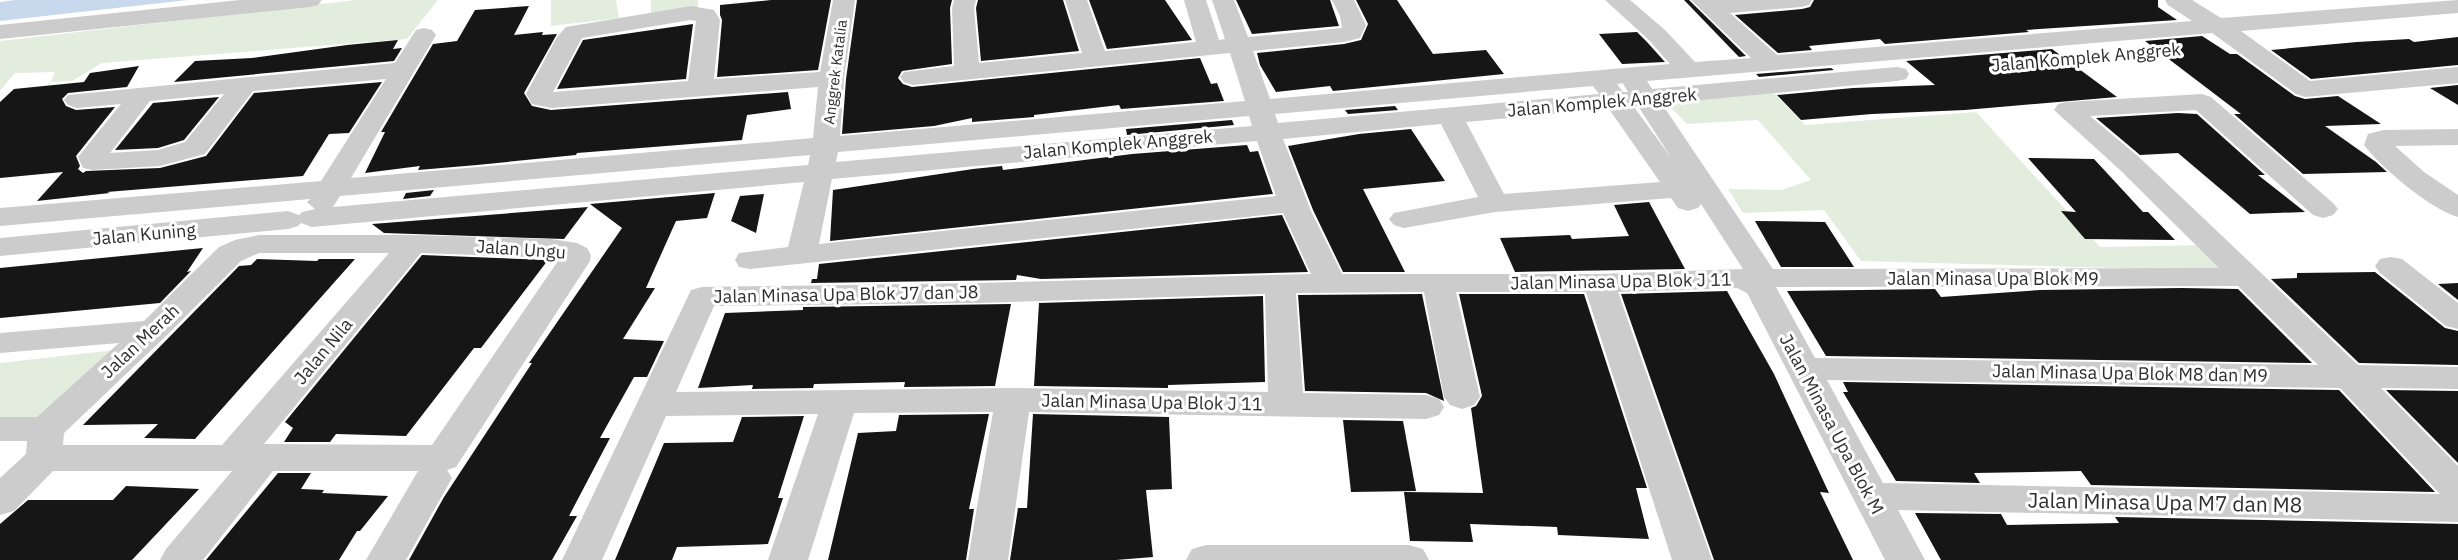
<svg xmlns="http://www.w3.org/2000/svg" width="2458" height="560" viewBox="0 0 2458 560" font-family="'IBM Plex Sans',sans-serif">
<rect width="100%" height="100%" fill="#fff"/>
<g fill="#e3eddd">
<polygon points="356,0 438,0 407,39 102,63 72,81 51,82 55,72 15,73 0,91 0,41"/>
<polygon points="551,0 616,0 619,18 551,26"/>
<polygon points="651,0 698,0 698,7 651,14"/>
<polygon points="1771,90 1805,125 1976,112 2100,247 2204,245 2221,271 1861,261 1824,210 1743,213 1728,189 1781,190 1811,180 1758,120 1687,124 1666,103"/>
<polygon points="115,350 25,439 0,439 0,363"/>
</g>
<polygon fill="#c9d9ed" points="15,0 188,0 0,21 0,2"/>
<g fill="#161616">
<polygon points="771,0 831,0 818,70 717,77 722,20 720,15 720,5"/>
<polygon points="857,0 952,0 950,8 952,64 902,71 898,78 903,84 912,87 1200,58 1211,84 1217,83 1224,101 1121,109 1119,105 1034,115 1034,117 972,122 972,118 934,126 842,134 846,79"/>
<polygon points="978,0 1063,0 1079,51 981,61 976,8"/>
<polygon points="1089,0 1165,0 1192,40 1107,49"/>
<polygon points="1236,0 1330,0 1339,26 1252,34"/>
<polygon points="1356,0 1397,0 1433,54 1486,50 1504,74 1333,91 1330,86 1276,92 1260,65 1257,53 1344,44 1361,40 1368,24"/>
<polygon points="1684,0 1689,0 1746,56 1739,57"/>
<polygon points="1814,0 2158,0 2158,7 2177,20 2026,30 2029,32 1885,44 1880,39 1809,46 1812,50 1778,53 1735,15 1802,9 1810,7"/>
<polygon points="529,6 514,35 543,32 542,35 557,34 524,93 532,106 551,110 788,92 791,109 747,115 742,140 577,153 576,155 477,165 418,170 420,166 365,173 385,132 381,132 433,44 457,41 475,10"/>
<polygon points="693,24 686,79 557,89 583,40"/>
<polygon points="1637,32 1647,42 1665,62 1622,64 1599,34"/>
<polygon points="2202,36 2230,54 2237,54 2295,96 2305,99 2338,96 2381,124 2325,126 2376,162 2387,172 2303,174 2234,114 2241,114 2145,41"/>
<polygon points="2458,37 2458,65 2311,79 2271,50 2357,42 2409,39 2414,42"/>
<polygon points="398,40 393,49 402,48 394,61 174,82 195,61 252,58 347,45"/>
<polygon points="2052,49 2117,97 1965,110 1872,114 1801,120 1777,95 1853,88 1935,85 1906,61"/>
<polygon points="139,66 127,87 68,93 62,99 66,106 76,110 115,107 76,156 80,166 78,169 83,173 86,171 160,168 206,156 254,93 382,82 349,133 329,134 303,176 107,192 110,193 37,201 63,172 0,178 0,102 14,89 84,82 90,73"/>
<polygon points="1831,68 1834,70 1759,77 1756,74"/>
<polygon points="2458,85 2458,105 2430,88"/>
<polygon points="219,97 184,140 158,148 115,150 153,103"/>
<polygon points="1395,106 1398,110 1348,114 1345,110"/>
<polygon points="2178,113 2197,114 2265,175 2258,175 2305,212 2250,214 2178,153 2140,155 2096,118"/>
<polygon points="1232,120 1234,125 1127,135 1126,129"/>
<polygon points="1411,129 1445,181 1363,189 1405,272 1343,272 1313,210 1288,146 1359,134"/>
<polygon points="1247,145 1250,152 1258,151 1273,194 830,241 833,190 973,169 1002,166 1003,170 1132,154"/>
<polygon points="2028,158 2094,159 2143,212 2148,212 2175,240 2085,239 2061,211 2076,212"/>
<polygon points="434,190 430,196 403,199 406,193"/>
<polygon points="715,193 707,218 676,221 646,288 655,288 623,339 664,341 647,377 634,377 600,438 610,438 569,516 577,516 552,560 409,560 444,497 532,363 529,363 622,228 590,204"/>
<polygon points="764,194 756,233 731,221 740,196"/>
<polygon points="1649,202 1685,269 1515,272 1500,238 1570,235 1572,239 1629,236 1614,205"/>
<polygon points="588,207 564,239 384,233 372,224"/>
<polygon points="1282,215 1308,272 1041,279 1017,275 1016,280 811,283 812,279 817,279 819,264"/>
<polygon points="1755,221 1825,222 1854,267 1781,267"/>
<polygon points="203,248 187,272 191,271 160,303 0,318 0,268"/>
<polygon points="422,255 548,260 481,348 474,348 406,436 336,434 330,442 284,442 293,428 285,422"/>
<polygon points="257,259 317,261 319,259 355,259 195,439 144,438 158,424 83,425 239,266 251,265"/>
<polygon points="2375,272 2445,328 2458,331 2458,365 2359,363 2271,279 2297,278 2297,273"/>
<polygon points="2458,283 2458,300 2438,284"/>
<polygon points="2182,288 2238,289 2312,363 1826,356 1787,291 1935,289 1941,297 2040,290"/>
<polygon points="1727,291 1774,374 1829,493 1820,492 1853,560 1714,560 1621,294"/>
<polygon points="1422,294 1444,401 1426,393 1305,391 1298,295"/>
<polygon points="1459,294 1584,294 1647,488 1636,488 1649,539 1558,535 1557,527 1470,524 1473,542 1410,541 1404,492 1483,493 1471,408 1476,406 1482,396"/>
<polygon points="1263,296 1265,382 1168,385 1168,388 1034,386 1039,303"/>
<polygon points="1011,304 995,386 904,387 905,382 814,384 813,388 752,389 753,385 698,388 725,313 803,310 803,307"/>
<polygon points="1843,382 2339,390 2435,492 2091,485 2081,471 1974,473 1980,483 1896,481 1843,392 1848,392"/>
<polygon points="2386,390 2458,391 2458,463"/>
<polygon points="989,414 969,509 974,509 966,560 828,560 858,433 896,431 899,415"/>
<polygon points="1033,414 1169,417 1172,489 1146,490 1153,557 1116,560 1010,560 1018,508 1027,508"/>
<polygon points="804,416 778,498 783,498 768,544 677,547 672,560 615,560 664,443 733,442 742,417"/>
<polygon points="1343,420 1403,421 1416,491 1351,492"/>
<polygon points="278,473 311,473 301,489 324,490 322,493 388,496 360,531 357,531 339,560 206,560"/>
<polygon points="126,486 199,489 132,560 0,560 0,524 28,500 113,500"/>
<polygon points="1915,513 2001,514 2007,525 2119,523 2115,517 2458,524 2458,560 1941,560"/>
</g>
<g fill="none" stroke-linecap="round" stroke-linejoin="round">
<g fill="#ccc" fill-rule="evenodd">
<path d="M833,0h22l-11,79 -4,57 405,-35 -15,-48 -317,32 -9,-3 -4,-5 4,-5 50,-6 -2,-58 2,-8h22l-2,8 5,55 103,-10 -17,-53h22l18,51 91,-9 -12,-42h22l13,40 6,-1 -13,-39h22l14,37 94,-9 -2,-12 -8,-16h22l12,25 -6,13 -16,4 -91,9 17,48 400,-35 -21,-24 -44,-40h25l35,30 30,32 56,-4 -60,-58h121l-3,5 -8,2 -71,6 47,42 415,-34 -24,-16 -3,-5h27l29,18 237,-18v13l-217,18 69,50 148,-14v16l-153,14 -9,-3 -84,-61 -565,48 5,8 245,-22 9,2 3,5 -3,5 -9,2 -235,23 111,165 446,-1 -99,-98 -66,-60 4,-6 9,-2 135,-8 9,3 122,106 5,6 -5,6 -10,3 -10,-3 -117,-105 -106,6 50,42 218,207 100,2v22l-77,-1 77,78v56l-560,-12 27,50h-40l-138,-267 -10,-5 -119,4 94,268h-40l-86,-268h-130l24,105 -6,8 -12,4 -12,-4 -6,-8 -20,-105 -128,1 7,100 123,2 13,4 5,8 -5,8 -13,4 -397,-7 -21,148h-40l25,-148 -139,1 -46,147h-40l50,-146 -152,2 -64,144h-40l129,-270 11,-3 276,-4 333,-9 -28,-61 -533,56 -11,-2 -4,-7 4,-7 49,-6 16,-65 -492,45 -11,-4 -3,3 -10,3 -288,27v-18l288,-27 11,4 3,-3 13,-3 -8,-7 3,-3 -310,27v-18l321,-27 65,-102 -133,12 -48,63 -45,12 -67,4 -10,-2 -5,-11 43,-53 -44,4 -9,-3 -4,-5 4,-5 327,-32 21,-33 8,-2 8,2 4,5 -85,143 462,-40 5,-51 -267,21 -19,-4 -6,-10 31,-57 9,-10 125,-21 23,4 6,10 -6,59 106,-7zM691,20l5,1 -8,60 -135,11 29,-54zM1624,83l-1,1 5,8h-5l-6,-8zM1593,86l6,8 -321,29 -3,-9zM224,94l-39,48 -27,8 -48,3 40,-52zM1638,106l34,53 -38,-52zM1609,109l51,73 -156,12 -38,-72zM1249,116l3,10 -416,36 2,-10zM1441,124l37,73 -84,16 -5,6 5,6 10,3 91,-16 176,-14 7,10 10,3 10,-3 3,-4 42,65 -144,5h-257l-31,-63 -28,-72zM1257,141l19,55 -457,48 13,-65zM810,155l-2,10 -475,42 7,-11zM2238,286l80,79 -503,-7 -39,-71zM1265,294l3,98 -255,-4 -337,4 38,-86 264,-3zM1827,380l513,8 100,106 -557,-11z"/>
<path d="M2458,129v16l-63,1 29,26 34,23v22c-26,-7 -78,-50 -94,-72l4,-11 15,-4z"/>
<path d="M259,235h154l138,4 26,4 10,5 4,7 -1,6 -134,206 -9,3 5,8 -46,82h-40l52,-89h-145l-70,89h-43l6,-11 66,-78h-179l-39,40 -14,4v-37l26,-24 1,-13h-27v-24h37l82,-74 -119,10v-20l144,-12 75,-74 16,-7zM259,253h130l-167,192h-159l1,-12 101,-96 76,-76zM421,253l139,5 -128,187 -168,-1z"/>
<polygon points="2391,257 2402,259 2458,303 2458,329 2446,326 2380,273 2375,266 2380,259"/>
<polygon points="1206,545 1409,545 1423,549 1429,560 1186,560 1192,549"/>
</g>
<polygon fill="#ccc" fill-rule="evenodd" points="240,0 322,0 318,5 310,7 0,39 0,25"/>
</g>
<g text-anchor="middle" dominant-baseline="central" stroke-width="6" stroke-linejoin="round" paint-order="stroke">
<g font-size="15" fill="#2f2f2f" stroke="#fff">
<text transform="translate(835 72) rotate(-83)">Anggrek Katalia</text>
</g>
<g font-size="18" fill="#2f2f2f" stroke="#fff">
<text transform="translate(2086 57) rotate(-5)">Jalan Komplek Anggrek</text>
<text transform="translate(1602 102) rotate(-5)">Jalan Komplek Anggrek</text>
<text transform="translate(1118 144) rotate(-5)">Jalan Komplek Anggrek</text>
<text transform="translate(144 234) rotate(-5)">Jalan Kuning</text>
<text transform="translate(521 249) rotate(4)">Jalan Ungu</text>
<text x="1993" y="278">Jalan Minasa Upa Blok M9</text>
<text transform="translate(1621 281) rotate(-1)">Jalan Minasa Upa Blok J 11</text>
<text transform="translate(846 294) rotate(-1)">Jalan Minasa Upa Blok J7 dan J8</text>
<text transform="translate(140 341) rotate(-43)">Jalan Merah</text>
<text transform="translate(323 351) rotate(-50)">Jalan Nila</text>
<text transform="translate(2130 373) rotate(1)">Jalan Minasa Upa Blok M8 dan M9</text>
<text transform="translate(1152 402) rotate(1)">Jalan Minasa Upa Blok J 11</text>
<text transform="translate(1832 424) rotate(62)">Jalan Minasa Upa Blok M</text>
</g>
<g font-size="21" fill="#2f2f2f" stroke="#fff">
<text transform="translate(2165 502) rotate(1)">Jalan Minasa Upa M7 dan M8</text>
</g>
</g>
</svg>
